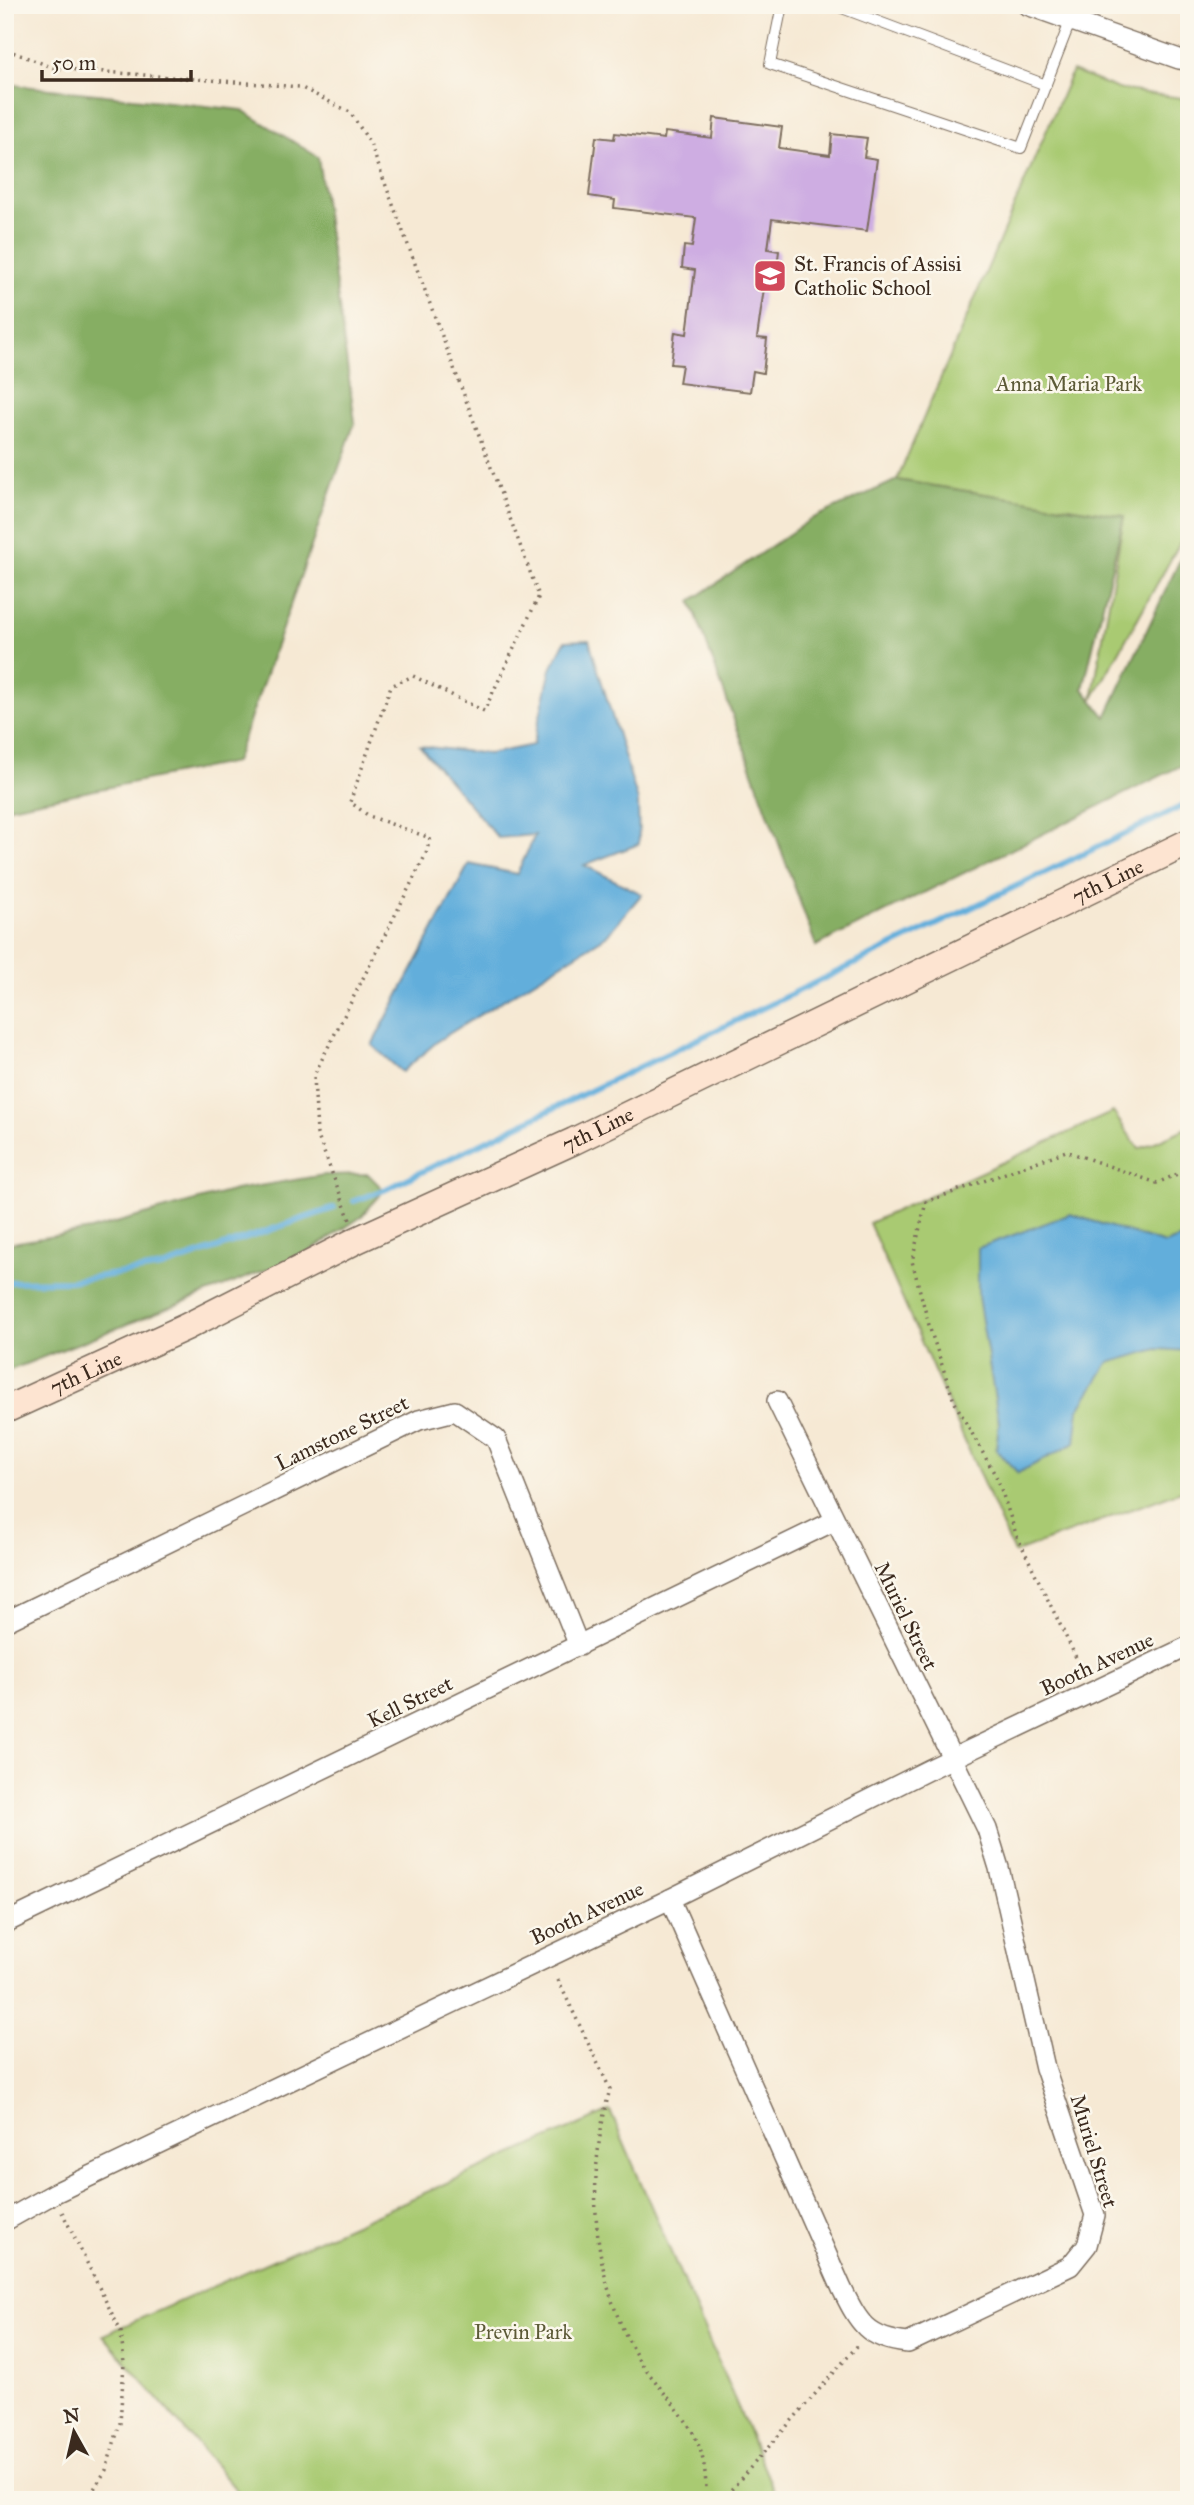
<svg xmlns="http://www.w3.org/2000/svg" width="1194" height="2505" viewBox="0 0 1194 2505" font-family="'IM FELL Great Primer',serif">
<rect width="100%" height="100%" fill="#fbf7ec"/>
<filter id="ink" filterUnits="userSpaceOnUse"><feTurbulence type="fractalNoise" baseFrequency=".0143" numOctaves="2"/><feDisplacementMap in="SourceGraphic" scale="14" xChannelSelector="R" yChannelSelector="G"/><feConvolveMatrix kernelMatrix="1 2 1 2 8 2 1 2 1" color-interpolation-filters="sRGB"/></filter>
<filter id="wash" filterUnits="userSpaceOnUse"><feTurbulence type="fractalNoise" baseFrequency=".00686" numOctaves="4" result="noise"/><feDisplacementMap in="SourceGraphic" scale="28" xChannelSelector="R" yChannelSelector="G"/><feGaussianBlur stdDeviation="1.57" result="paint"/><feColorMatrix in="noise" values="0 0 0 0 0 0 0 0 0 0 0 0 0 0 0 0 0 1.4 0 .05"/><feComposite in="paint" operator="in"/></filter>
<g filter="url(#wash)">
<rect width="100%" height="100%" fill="#f6e9d4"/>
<g fill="#a9ca72" stroke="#727a48" stroke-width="2">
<polygon points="1072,71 1118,89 1189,99 1189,533 1185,534 1092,700 1124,516 897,480"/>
<polygon points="1113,1112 1139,1149 1189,1127 1189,1488 1014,1553 869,1223"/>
<polygon points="610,2111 778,2500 245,2500 103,2335"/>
</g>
<g fill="#86ae64" stroke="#606c41" stroke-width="2">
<polygon points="5,84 242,110 318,157 355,422 235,762 5,808"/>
<polygon points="897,480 1124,516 1083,689 1106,717 1186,547 1189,546 1189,762 816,946 691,601 811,519"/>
<polygon points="368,1174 384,1190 361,1217 304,1255 5,1372 5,1244 90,1230 235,1190 324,1175"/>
</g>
<g fill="#62aedb" stroke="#4e6c7c" stroke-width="2">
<polygon points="589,640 638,801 639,844 584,865 642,894 606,936 439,1040 402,1072 372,1045 469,864 517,874 535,835 498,838 420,746 489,754 533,745 551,669 565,641"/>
<polygon points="1070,1214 1165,1244 1189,1235 1189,1351 1157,1349 1108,1363 1079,1409 1075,1443 1018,1473 996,1450 999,1423 978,1297 978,1248"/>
</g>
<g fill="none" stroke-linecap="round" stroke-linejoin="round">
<g stroke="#62aedb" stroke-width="6">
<polyline points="354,1201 384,1190 1189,803"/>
<polyline points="5,1282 70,1281 162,1267 334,1208"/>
</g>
</g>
<g id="blocks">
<polygon fill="#ceade2" points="714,118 782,127 779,148 830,155 832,134 867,138 864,157 877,159 867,231 772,219 768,249 779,251 775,282 765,281 757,338 767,339 763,373 753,371 750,392 679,383 682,365 671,364 675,332 687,334 695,270 682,268 684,246 692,247 696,218 614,208 615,200 589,196 596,137 614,139 615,133 664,139 665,132 712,138"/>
</g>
</g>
<g filter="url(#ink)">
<use href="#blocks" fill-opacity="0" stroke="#7c6d5e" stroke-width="2"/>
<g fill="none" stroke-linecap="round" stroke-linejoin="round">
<defs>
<g id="lane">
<polyline points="782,5 770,64 1021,148 1070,22"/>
<polyline points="834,5 1046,85"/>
</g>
<g id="street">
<polyline points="1027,5 1179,59 1189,60"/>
<polyline points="1070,22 1078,5"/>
<polyline points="5,1622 419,1420 455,1411 496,1439 579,1646"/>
<path d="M670,1899l172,390c17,34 25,50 66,54l162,-77 17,-21 8,-30 -50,-147 -46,-200 -12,-39 -210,-428"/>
<polyline points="5,1923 834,1521"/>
<polyline points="5,2221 55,2193 670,1899 930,1769 1189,1646"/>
</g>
<g id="secondary">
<path id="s1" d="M5,1410l181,-83 171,-87 217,-99 615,-299"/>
</g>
</defs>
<use href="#lane" stroke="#7c6d5e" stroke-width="12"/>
<use href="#street" stroke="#7c6d5e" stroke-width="22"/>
<use href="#secondary" stroke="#7c6d5e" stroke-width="29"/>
<g stroke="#7c6d5e" stroke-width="3.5" stroke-dasharray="2 5" stroke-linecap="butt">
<polyline points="5,42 10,51 54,68 300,87 350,112 370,143 539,596 484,711 413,676 391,686 350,802 369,816 430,838 426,854 314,1075 317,1134 350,1220"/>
<polyline points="1085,1676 1016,1534 998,1480 954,1401 930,1329 912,1261 926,1202 1066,1151 1157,1183 1189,1169"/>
<path d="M558,1980l52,109c-24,89 -20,184 26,266 5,11 15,20 22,30 34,42 49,58 48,115"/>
<polyline points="62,2212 121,2332 124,2364 120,2423 106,2470 87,2500"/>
<polyline points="722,2500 859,2344"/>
</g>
<use href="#lane" stroke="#fff" stroke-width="10"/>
<use href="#street" stroke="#fff" stroke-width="19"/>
<use href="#secondary" stroke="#fde4d1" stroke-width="26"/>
</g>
</g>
<defs>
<symbol id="school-square" viewBox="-11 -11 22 22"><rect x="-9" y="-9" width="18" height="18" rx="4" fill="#d1495b" stroke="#fbf7ec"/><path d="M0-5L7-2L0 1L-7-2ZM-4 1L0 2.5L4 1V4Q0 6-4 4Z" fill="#fff"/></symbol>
</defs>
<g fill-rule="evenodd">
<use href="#school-square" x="751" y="257" width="38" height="38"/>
</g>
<g text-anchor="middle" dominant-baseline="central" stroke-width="5" stroke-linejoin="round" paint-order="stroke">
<g font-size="21" fill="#3b2a1e" stroke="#fbf7ec" text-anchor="start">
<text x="794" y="264">St. Francis of Assisi<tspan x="794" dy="24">Catholic School</tspan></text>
</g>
<g font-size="21" fill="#5c5a37" stroke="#fbf7ec">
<text x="1069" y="384">Anna Maria Park</text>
<text x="523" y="2332">Previn Park</text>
</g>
<g font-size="21" fill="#3b2a1e" stroke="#fbf7ec">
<text stroke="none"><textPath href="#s1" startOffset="1223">7th Line</textPath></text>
<text stroke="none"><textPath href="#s1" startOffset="656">7th Line</textPath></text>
<text stroke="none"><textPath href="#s1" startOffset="89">7th Line</textPath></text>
<text transform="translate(342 1433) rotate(-26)">Lamstone Street</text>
<text transform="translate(906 1616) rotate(64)">Muriel Street</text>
<text transform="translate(1097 1664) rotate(-25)">Booth Avenue</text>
<text transform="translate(410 1702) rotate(-26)">Kell Street</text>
<text transform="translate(587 1913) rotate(-25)">Booth Avenue</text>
<text transform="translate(1094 2151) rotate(73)">Muriel Street</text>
</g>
</g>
<rect width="1194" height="2505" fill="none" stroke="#fbf7ec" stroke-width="28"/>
<g transform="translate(74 2432) rotate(352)" stroke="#fbf7ec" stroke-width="5" paint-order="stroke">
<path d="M0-5L12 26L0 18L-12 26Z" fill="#3b2a1e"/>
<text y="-10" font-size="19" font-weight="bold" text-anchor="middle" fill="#3b2a1e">N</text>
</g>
<path d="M42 70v10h149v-10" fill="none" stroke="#3b2a1e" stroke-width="3.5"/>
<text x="52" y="70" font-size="21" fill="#3b2a1e" stroke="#fbf7ec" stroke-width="5" paint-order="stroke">50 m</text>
</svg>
